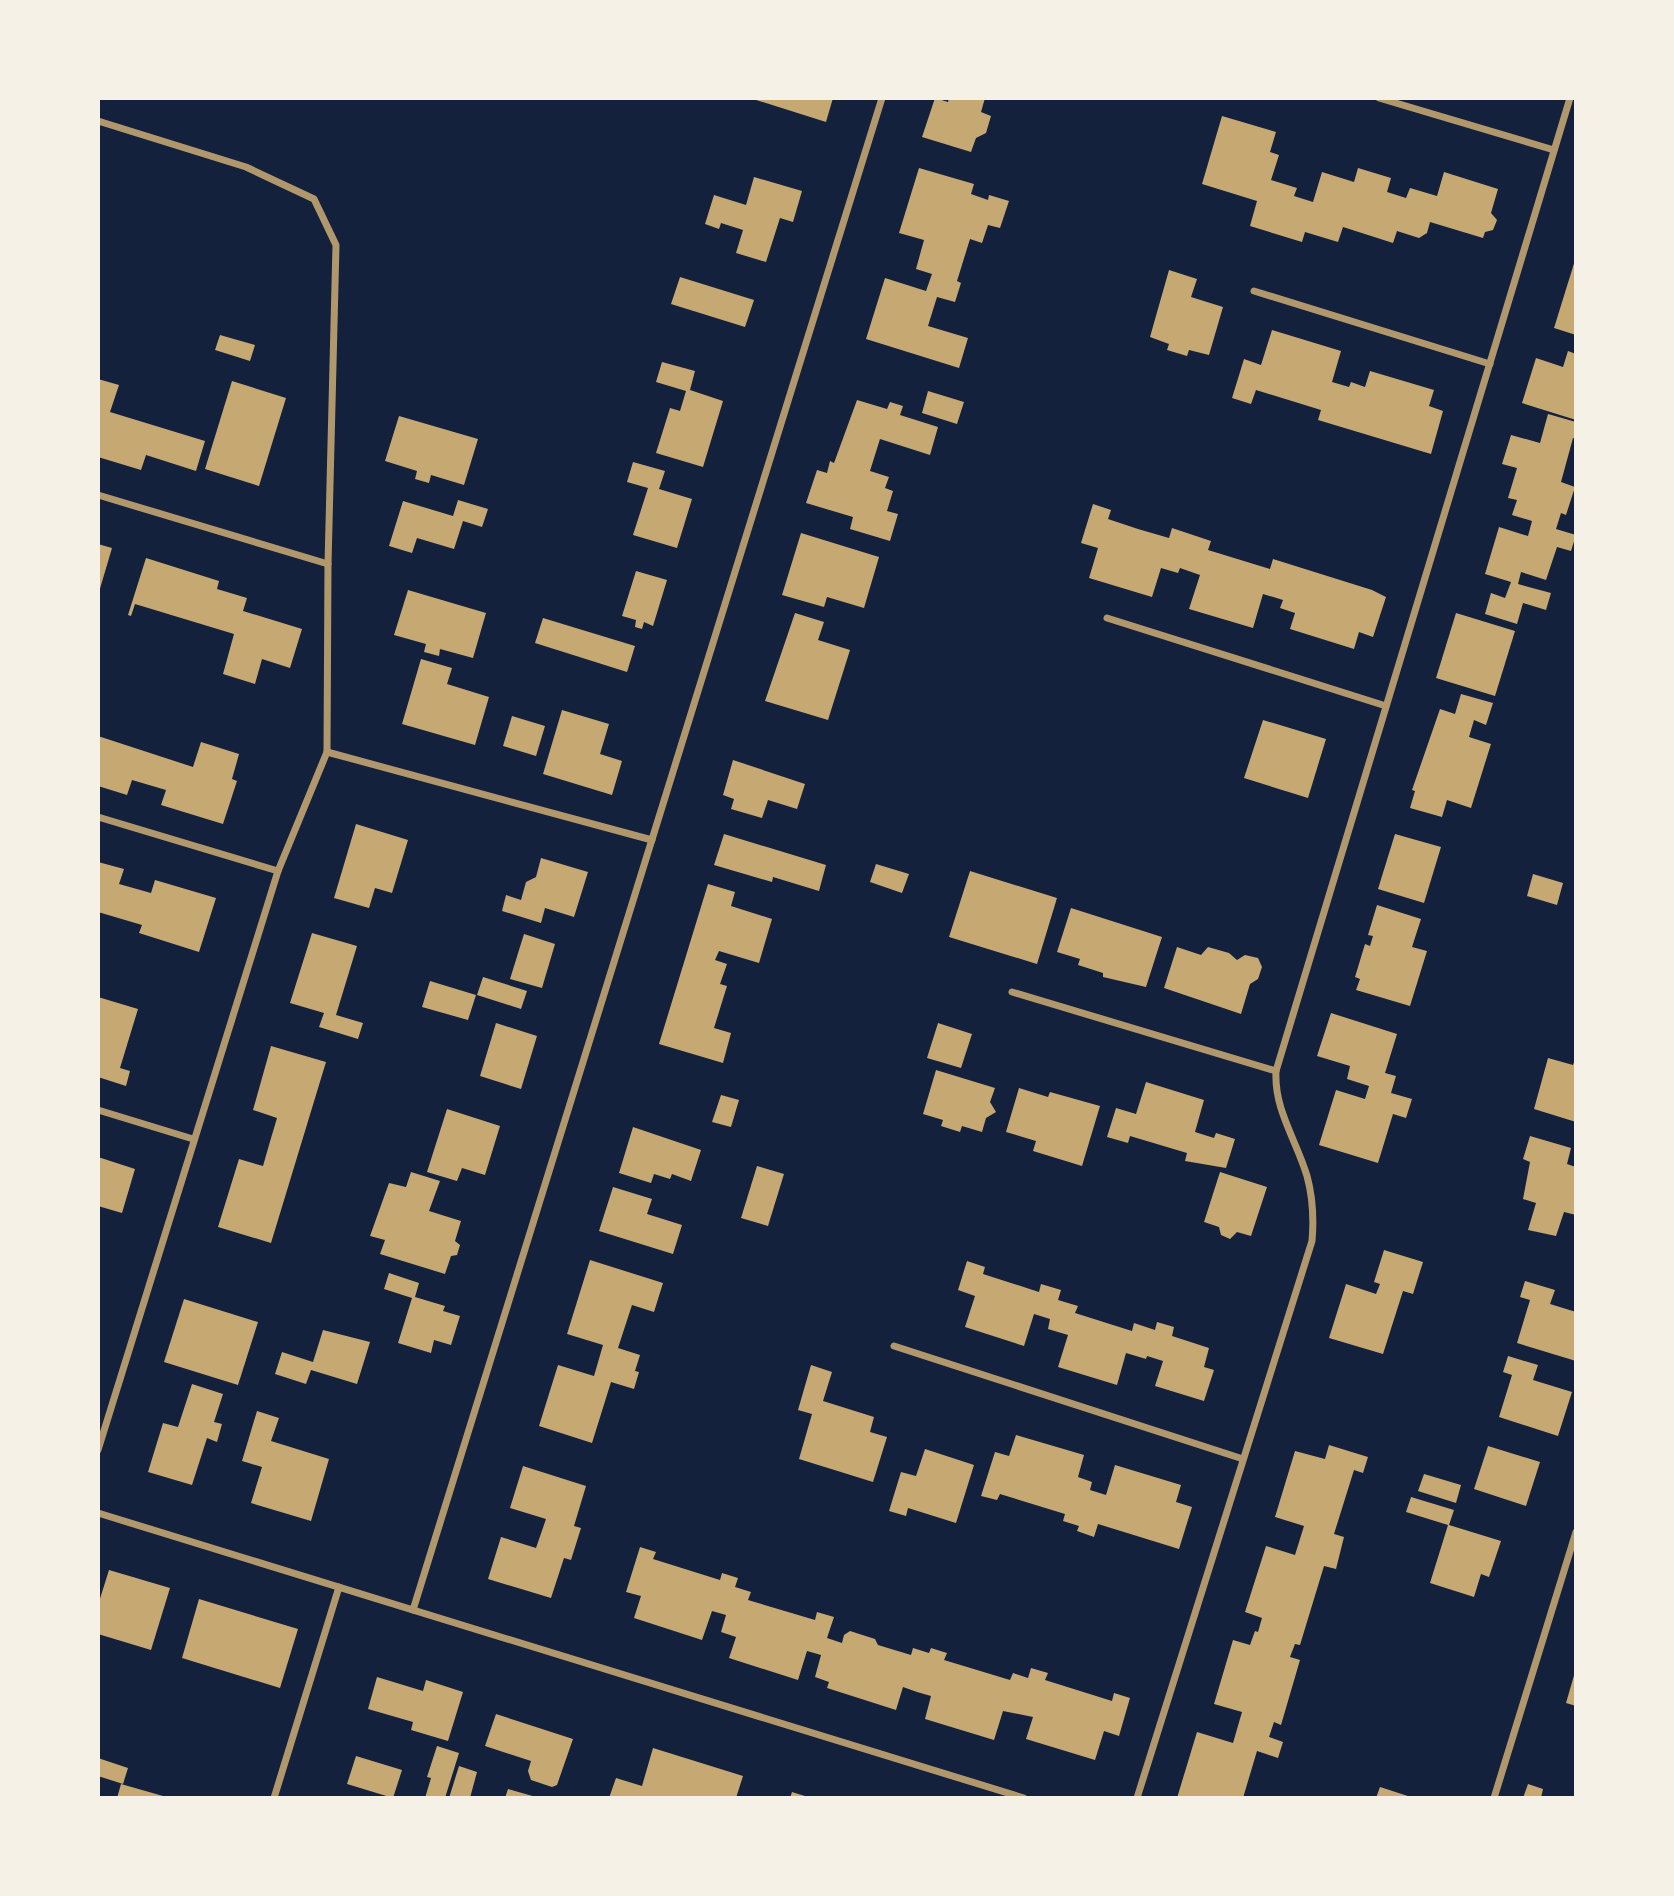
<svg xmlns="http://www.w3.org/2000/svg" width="1674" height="1896" viewBox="0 0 1674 1896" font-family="'Archivo Narrow',sans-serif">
<rect width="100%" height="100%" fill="#14213d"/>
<g fill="#c6a872">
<polygon points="833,98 826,122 753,99 753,98"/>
<polygon points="935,98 948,102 949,98 985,98 981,112 991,116 986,133 976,138 971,152 922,137"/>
<polygon points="1222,116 1276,132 1270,152 1279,155 1271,180 1297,188 1294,196 1313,202 1322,172 1354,182 1358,168 1391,178 1387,192 1406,198 1410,188 1437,196 1444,172 1498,189 1491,213 1497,220 1493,230 1485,232 1483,238 1430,222 1427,233 1419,238 1397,231 1393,243 1343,227 1338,242 1305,232 1302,242 1250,226 1257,201 1202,184"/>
<polygon points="919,168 974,184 971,194 988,200 989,195 1009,201 1000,228 988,225 982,243 970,239 957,281 961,283 955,302 937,297 928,326 968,338 959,368 866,339 885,278 926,291 932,274 916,269 924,240 899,233"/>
<polygon points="754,177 802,191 793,222 780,218 766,262 736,253 743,230 721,223 719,229 705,224 714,195 746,205"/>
<polygon points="1576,257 1576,335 1554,328"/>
<polygon points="1169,270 1197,279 1191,297 1223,307 1209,355 1189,350 1187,356 1167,350 1169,344 1150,337"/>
<polygon points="680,277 754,300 745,327 671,304"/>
<polygon points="1272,330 1341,351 1332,382 1349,387 1351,382 1365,387 1370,371 1434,390 1429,406 1443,411 1431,454 1318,420 1321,410 1256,390 1251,404 1232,398 1244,359 1261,365"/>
<polygon points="220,335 255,345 250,361 215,350"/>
<polygon points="1568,351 1576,354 1576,420 1522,403 1536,358 1563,367"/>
<polygon points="662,362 695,371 690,390 723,401 703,467 656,453 670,408 680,411 686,391 656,382"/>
<polygon points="98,379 119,385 110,412 205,441 196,471 146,455 141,470 98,457"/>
<polygon points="232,381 286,398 259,486 205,469"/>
<polygon points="928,391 964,402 957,424 922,413"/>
<polygon points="857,400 887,409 890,402 903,406 900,415 938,427 930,455 880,439 870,471 889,477 885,488 893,491 887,511 898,514 890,541 850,529 853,517 806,503 817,470 827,473 830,461 834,463"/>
<polygon points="1548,414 1576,422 1576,439 1573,438 1561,482 1575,487 1566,515 1561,513 1556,529 1576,535 1571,551 1557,547 1546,580 1521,572 1518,584 1551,593 1546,610 1523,603 1517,624 1485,614 1491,593 1505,598 1511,582 1485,574 1499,527 1528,536 1532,521 1512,515 1517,500 1508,498 1517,468 1502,464 1511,435 1540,443"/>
<polygon points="399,416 478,439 464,485 431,475 429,483 415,479 417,471 385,461"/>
<polygon points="633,462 665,471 659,489 692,499 677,548 633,535 648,488 627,482"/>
<polygon points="458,500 488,509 482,527 463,521 454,549 417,538 412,553 389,546 403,501 453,516"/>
<polygon points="1093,504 1111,510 1108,519 1138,529 1169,538 1172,528 1211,541 1208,550 1270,569 1273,559 1372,590 1386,597 1373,637 1359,632 1354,649 1290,629 1295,613 1280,608 1283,600 1263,594 1253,628 1189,609 1200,575 1180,568 1178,573 1161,568 1152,597 1089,578 1098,548 1081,543"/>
<polygon points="801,533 879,557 864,608 827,597 824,607 782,595"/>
<polygon points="98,544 112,548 99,592 98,592"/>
<polygon points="146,558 219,581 217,589 247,598 243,611 302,629 290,668 262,659 255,684 223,674 234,634 135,604 131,616 128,615"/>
<polygon points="636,571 667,580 653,626 644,622 642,629 635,627 636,620 622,616"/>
<polygon points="408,590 486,613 473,658 440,649 439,656 424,652 426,644 394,635"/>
<polygon points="795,613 824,622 818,640 850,650 828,720 765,701"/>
<polygon points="1456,613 1515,631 1495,696 1436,678"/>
<polygon points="543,618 635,646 627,672 535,643"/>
<polygon points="421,659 452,668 447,684 489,697 475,745 402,724"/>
<polygon points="1461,694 1493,703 1486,725 1474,720 1469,737 1491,744 1471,808 1447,800 1442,817 1410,808 1415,791 1412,790 1440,709 1455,714"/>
<polygon points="562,710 609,724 600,754 622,761 612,795 543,774"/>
<polygon points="512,716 545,726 536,756 503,746"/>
<polygon points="1263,720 1326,739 1308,798 1244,778"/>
<polygon points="98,736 193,767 201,742 239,754 232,779 237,781 223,824 161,805 166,790 132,780 127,795 98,786"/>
<polygon points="733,760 805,784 797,809 768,800 762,818 731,809 734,799 723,795"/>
<polygon points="356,824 408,840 392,893 375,888 369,908 334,898"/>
<polygon points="724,834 826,865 819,891 773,877 772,882 714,865"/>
<polygon points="1395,834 1441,847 1424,903 1378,889"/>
<polygon points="541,858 588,872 574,917 545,908 541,923 502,911 506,895 521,900 526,882 536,877"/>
<polygon points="98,862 124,869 119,884 151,893 155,880 216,898 199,952 139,933 142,925 98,912"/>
<polygon points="876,864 909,874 902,893 870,882"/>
<polygon points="970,871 1057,898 1037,964 949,937"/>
<polygon points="1533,874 1563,883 1557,905 1527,896"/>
<polygon points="708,884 735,892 731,906 772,919 759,963 719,951 715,960 727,964 720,984 727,986 714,1028 731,1033 723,1063 659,1044"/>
<polygon points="1377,905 1421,919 1412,947 1427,951 1410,1006 1356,990 1360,979 1355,977 1365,944 1370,946 1373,936 1368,935"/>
<polygon points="1071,908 1162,937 1146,987 1103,977 1103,973 1078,965 1080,959 1057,952"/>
<polygon points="312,933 357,946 336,1015 363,1023 358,1039 319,1027 324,1013 290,1003"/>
<polygon points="524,934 555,944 542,988 510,979"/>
<polygon points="1177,947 1201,955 1208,947 1229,953 1237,960 1245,955 1258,958 1262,967 1258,979 1250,984 1241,1014 1164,988"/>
<polygon points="483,977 527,991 521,1009 477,995"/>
<polygon points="430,981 476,995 468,1020 422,1007"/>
<polygon points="98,997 138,1009 120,1068 130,1071 126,1086 98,1077"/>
<polygon points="1331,1013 1397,1034 1385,1073 1396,1076 1391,1093 1412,1099 1406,1118 1393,1114 1378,1163 1319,1145 1336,1090 1365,1099 1369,1086 1347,1079 1350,1066 1317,1056"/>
<polygon points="496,1023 537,1036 521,1089 480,1076"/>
<polygon points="938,1023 972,1034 961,1068 927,1058"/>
<polygon points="271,1046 326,1062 271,1243 218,1227 239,1159 263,1166 269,1145 277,1118 253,1110"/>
<polygon points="1576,1057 1576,1122 1534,1109 1548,1058 1573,1065"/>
<polygon points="936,1070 995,1088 990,1102 996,1112 986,1118 982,1132 962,1126 960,1132 941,1126 943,1120 923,1114"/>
<polygon points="1146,1082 1204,1100 1195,1132 1214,1138 1216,1133 1235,1139 1226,1168 1185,1161 1187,1153 1130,1136 1128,1143 1107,1137 1116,1108 1136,1114"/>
<polygon points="1019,1088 1048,1097 1050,1092 1100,1106 1082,1166 1033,1151 1036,1141 1006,1132"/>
<polygon points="721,1095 739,1100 731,1127 712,1122"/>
<polygon points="447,1109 500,1126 485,1175 462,1168 457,1181 427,1172"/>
<polygon points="633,1127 701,1150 691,1181 672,1174 670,1179 654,1174 651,1183 619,1173"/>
<polygon points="1530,1136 1571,1148 1567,1164 1576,1167 1576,1215 1564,1212 1556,1236 1528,1230 1536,1203 1523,1199 1530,1162 1523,1159"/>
<polygon points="98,1157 135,1169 122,1213 98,1206"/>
<polygon points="757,1166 784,1174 768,1226 741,1218"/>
<polygon points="411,1172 440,1181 429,1211 461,1221 455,1241 460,1245 457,1255 451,1256 445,1274 380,1254 385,1240 370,1236 389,1183 406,1187"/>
<polygon points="1220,1172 1267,1187 1251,1236 1237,1232 1230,1239 1221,1235 1219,1227 1204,1222"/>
<polygon points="613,1187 652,1199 647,1214 682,1225 673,1254 599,1231"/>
<polygon points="1384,1250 1423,1262 1413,1294 1403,1291 1383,1354 1329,1338 1346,1284 1376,1294 1380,1284 1374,1282"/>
<polygon points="590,1260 663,1283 654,1312 632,1305 618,1348 640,1355 635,1371 639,1372 634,1389 611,1382 592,1443 539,1426 558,1365 594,1376 603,1345 567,1334"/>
<polygon points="967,1261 985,1267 983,1274 1039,1292 1041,1284 1061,1290 1058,1300 1078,1306 1075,1313 1132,1331 1134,1323 1155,1330 1157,1322 1174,1327 1172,1336 1209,1348 1204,1367 1214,1370 1204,1401 1155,1386 1163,1361 1147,1356 1146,1359 1126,1353 1117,1385 1058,1367 1068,1335 1048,1329 1050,1319 1034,1314 1024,1346 965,1327 975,1296 958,1290"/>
<polygon points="389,1273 419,1283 415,1297 445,1306 443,1311 460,1316 451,1345 434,1340 431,1353 398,1343 412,1298 384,1289"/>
<polygon points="1525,1281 1555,1290 1550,1304 1576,1312 1576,1361 1517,1343 1530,1300 1520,1297"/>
<polygon points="184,1299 258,1322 238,1385 164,1362"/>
<polygon points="323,1330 370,1342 357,1384 311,1370 306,1384 275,1374 282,1352 313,1362"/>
<polygon points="1508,1356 1538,1365 1533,1380 1572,1392 1558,1436 1499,1417 1512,1375 1503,1372"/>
<polygon points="811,1365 832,1372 823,1401 874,1417 870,1432 887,1437 873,1482 799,1459 812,1414 798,1410"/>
<polygon points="192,1384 223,1394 214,1422 222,1424 217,1442 207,1438 192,1485 148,1472 163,1423 178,1427"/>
<polygon points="257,1411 279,1418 271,1441 329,1459 311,1521 251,1503 262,1467 242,1461"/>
<polygon points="1016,1435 1084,1455 1078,1477 1092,1482 1090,1490 1106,1495 1115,1465 1181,1485 1176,1502 1192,1507 1179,1549 1098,1524 1094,1537 1077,1531 1079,1526 1063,1521 1065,1514 1000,1494 997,1500 981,1496 995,1452 1009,1456"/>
<polygon points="1329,1445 1368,1457 1363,1473 1354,1470 1334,1534 1344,1537 1336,1569 1324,1566 1300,1645 1295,1644 1290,1657 1300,1660 1281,1725 1274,1722 1269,1737 1283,1742 1278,1758 1257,1751 1243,1798 1177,1798 1197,1732 1233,1743 1242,1712 1214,1704 1233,1640 1250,1645 1255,1631 1258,1632 1262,1618 1245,1612 1266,1546 1295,1555 1304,1526 1275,1517 1295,1451 1325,1459"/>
<polygon points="1488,1446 1540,1462 1526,1506 1474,1489"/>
<polygon points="925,1449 974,1465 956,1523 908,1508 906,1516 889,1511 901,1472 916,1476"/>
<polygon points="523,1466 586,1486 574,1526 581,1528 571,1560 564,1558 551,1598 488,1579 501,1537 536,1548 546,1519 510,1508"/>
<polygon points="1424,1474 1461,1485 1456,1503 1418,1491"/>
<polygon points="1411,1497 1454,1510 1449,1525 1501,1541 1489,1577 1481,1574 1474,1597 1430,1583 1448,1525 1406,1512"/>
<polygon points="640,1547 656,1552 653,1559 720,1580 722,1573 738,1578 735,1587 751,1592 748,1600 815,1620 817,1612 834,1617 827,1638 842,1643 844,1635 850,1631 875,1639 878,1645 911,1655 913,1648 929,1653 931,1648 947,1653 944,1660 1010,1680 1013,1673 1028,1678 1031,1668 1048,1673 1045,1680 1112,1701 1114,1693 1130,1698 1119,1736 1104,1731 1095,1760 1026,1739 1033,1717 1003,1711 994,1740 925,1719 931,1696 917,1692 903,1687 896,1710 827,1688 829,1682 815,1677 821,1655 807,1651 798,1680 729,1658 736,1637 721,1632 726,1615 712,1611 702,1640 634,1618 641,1596 626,1592"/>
<polygon points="109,1570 170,1588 151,1650 98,1634 98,1605"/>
<polygon points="199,1599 298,1629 280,1688 182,1658"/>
<polygon points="1575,1672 1576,1672 1576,1706 1566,1703"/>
<polygon points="377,1677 423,1691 426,1680 463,1692 448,1741 411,1730 413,1722 368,1709"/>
<polygon points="496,1714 573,1739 557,1785 552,1787 531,1780 528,1771 531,1761 485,1746"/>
<polygon points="437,1746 459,1753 445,1798 425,1798 431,1778 427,1777"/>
<polygon points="653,1748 743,1776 736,1798 609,1798 616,1778 642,1786"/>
<polygon points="356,1756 402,1770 393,1798 347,1784"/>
<polygon points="98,1758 128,1768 123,1784 98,1776"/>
<polygon points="459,1766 477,1772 470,1798 449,1798"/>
<polygon points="121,1784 163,1796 173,1798 117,1798"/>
<polygon points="1528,1784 1543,1789 1541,1798 1523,1798"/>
<polygon points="1380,1787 1411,1797 1411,1798 1376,1798"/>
<polygon points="508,1789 536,1797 536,1798 505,1798"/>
<polygon points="792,1792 808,1797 808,1798 790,1798"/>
</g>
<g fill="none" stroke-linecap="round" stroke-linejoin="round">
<g stroke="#b1986c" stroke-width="7">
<polyline points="1379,98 1554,150"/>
<polyline points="98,121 246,167 314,199 336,245 328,564 327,752 278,871 98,1450"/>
<polyline points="1254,291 1490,364"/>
<polyline points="98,495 328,564"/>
<polyline points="1107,618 1386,706"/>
<polyline points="327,752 652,840"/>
<polyline points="98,817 278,871"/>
<polyline points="1012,992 1276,1071"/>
<polyline points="98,1110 193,1139"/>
<polyline points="894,1346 1243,1459"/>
<polyline points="98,1513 1024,1798"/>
<polyline points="413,1610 882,98"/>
<polyline points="274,1798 339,1587"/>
<path d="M1137,1798l175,-557c2,-23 1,-43 -5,-65 -11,-37 -33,-66 -31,-105l294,-973"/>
<polyline points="1494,1798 1576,1532"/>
</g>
</g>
<rect width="1674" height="1896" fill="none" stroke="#f6f1e7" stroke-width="200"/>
</svg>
